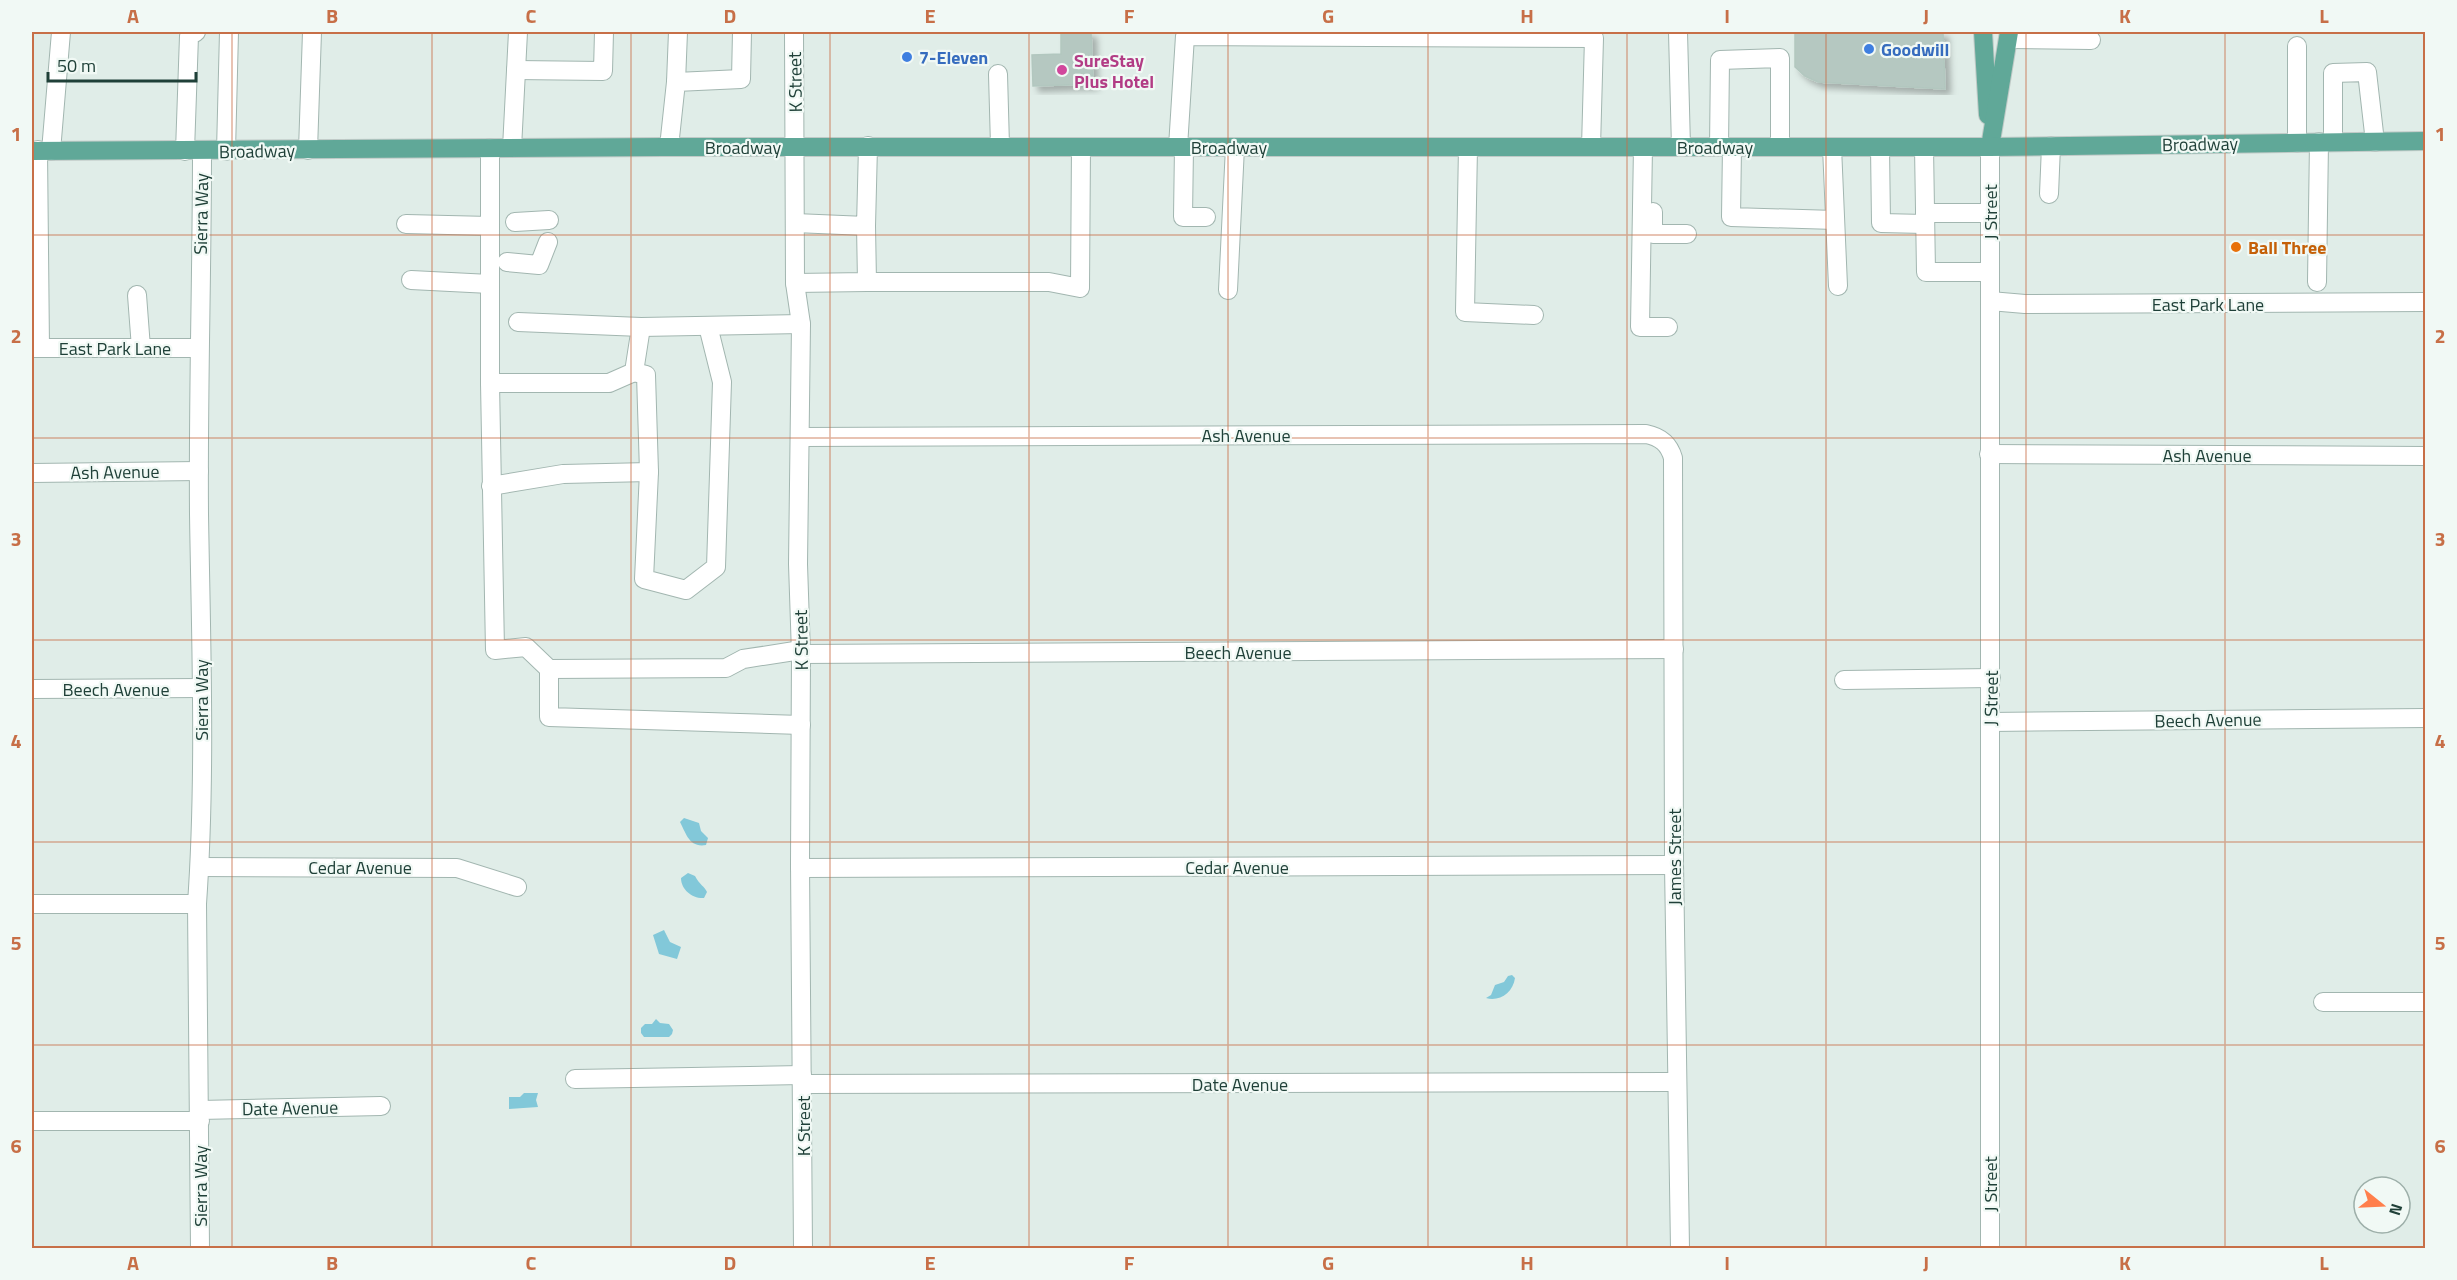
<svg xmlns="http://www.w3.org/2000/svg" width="2457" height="1280" viewBox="0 0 2457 1280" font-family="'Titillium Web',sans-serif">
<defs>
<filter id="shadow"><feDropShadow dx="5.5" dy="5.5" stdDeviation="3" flood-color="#0004"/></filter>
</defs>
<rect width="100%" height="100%" fill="#e0ede8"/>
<g fill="#82c8d9">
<path d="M684,818l15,5 2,8 7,7 -2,7c-17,3 -20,-12 -26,-23z"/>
<path d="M688,873l7,3c4,8 10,11 12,16l-3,6c-11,1 -23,-8 -23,-20z"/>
<polygon points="664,930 670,942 681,947 677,959 659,954 653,935"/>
<path d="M1512,975l3,3c-2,15 -16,24 -29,20l5,-3 4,-10 9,-3 4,-6z"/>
<polygon points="656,1019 660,1023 669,1024 673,1030 672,1034 669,1037 644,1037 641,1033 641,1028 645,1024 652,1024"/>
<polygon points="524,1093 538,1093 536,1100 538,1107 509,1109 509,1097 520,1097"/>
</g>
<g fill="#b5c8c1" stroke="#b2c7bf" stroke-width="1.5" filter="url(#shadow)">
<polygon points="1061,32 1091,32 1093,84 1033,86 1032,55 1061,54"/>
<polygon points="1795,32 1943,32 1945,89 1818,82 1805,76 1795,67"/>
</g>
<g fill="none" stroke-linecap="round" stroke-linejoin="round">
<defs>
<g id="minor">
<polyline points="794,32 795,283 801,324 798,564 801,654 800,863 803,1248"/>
<polyline points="1678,32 1681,147"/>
<polyline points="2009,39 2091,40"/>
<polyline points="2297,46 2297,143"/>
<polyline points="516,70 603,71 604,32"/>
<polyline points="998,74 1000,146"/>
<polyline points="676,82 678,32"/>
<polyline points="2333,142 2333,73 2367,72 2375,142"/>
<polyline points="669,147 676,82 741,79 742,32"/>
<polyline points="1178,147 1185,36 1594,38 1591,147"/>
<polyline points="1184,147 1183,217 1206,217"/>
<polyline points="1468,147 1465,312 1534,315"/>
<polyline points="1643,147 1640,327 1668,327"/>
<polyline points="1719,147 1720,60 1780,58 1780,147"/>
<polyline points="1732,147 1731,217 1835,220"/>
<polyline points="1832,147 1838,286"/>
<polyline points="1880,147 1881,223 1925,224"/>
<polyline points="1924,147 1926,272 1990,272"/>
<polyline points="1990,147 1990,1248"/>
<polyline points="490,148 490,383 609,383 634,372 641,327"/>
<polyline points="512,148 518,32"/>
<polyline points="38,150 40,348"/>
<polyline points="308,150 312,32"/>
<polyline points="51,151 61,32"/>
<polyline points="185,151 189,36 196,32"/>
<polyline points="226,151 229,32"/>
<polyline points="2049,194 2051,146"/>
<polyline points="1653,212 1653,234 1687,234"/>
<polyline points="1925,213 1990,213"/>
<polyline points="515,222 549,220"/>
<polyline points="795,223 866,226 868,146"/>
<polyline points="406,224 490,226"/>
<polyline points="507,262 539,265 548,242"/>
<polyline points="411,280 490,284"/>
<polyline points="867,282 1049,282 1080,288 1081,147"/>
<polyline points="2317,282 2319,142"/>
<polyline points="795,283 867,282 866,226"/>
<polyline points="1228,290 1235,147"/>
<polyline points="137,295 141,348"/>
<polyline points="1990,301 2025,304 2426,302"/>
<polyline points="518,322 641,327 801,324"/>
<polyline points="32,348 199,348"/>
<polyline points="490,383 495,650 526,647 549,669 549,717 801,725"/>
<path d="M800,437l846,-3c15,3 23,10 27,24l1,407 6,383"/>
<polyline points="1989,454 2426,456"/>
<polyline points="649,472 644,579 686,590 716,567 722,382 708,326"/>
<polyline points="32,473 199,471"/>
<polyline points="491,486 563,474 649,472 646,375 634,372"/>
<polyline points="801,654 1674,649"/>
<polyline points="549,669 726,668 743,659 801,650"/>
<polyline points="1844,680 1991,678"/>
<polyline points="32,689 201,688"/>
<polyline points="1990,722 2426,718"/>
<polyline points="200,867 457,868 517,887"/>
<polyline points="800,868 1674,865"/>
<polyline points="32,904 197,904"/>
<polyline points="2323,1002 2426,1002"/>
<polyline points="575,1079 802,1075"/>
<polyline points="803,1084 1677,1082"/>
<polyline points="200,1110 381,1106"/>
<polyline points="32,1121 200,1121"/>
<path d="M200,1248l-3,-344c9,-130 4,-261 2,-390 -1,-121 3,-242 3,-363"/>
</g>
<g id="major">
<polyline points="1983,32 1988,115"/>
<polyline points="1990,147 2009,32"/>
<polyline points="32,151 663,147 1990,147 2426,141"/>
</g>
</defs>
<use href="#minor" stroke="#a2b6b0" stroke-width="20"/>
<use href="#major" stroke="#c0cac7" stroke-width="20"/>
<use href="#minor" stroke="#fff" stroke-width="18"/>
<use href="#major" stroke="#60a898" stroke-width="18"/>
</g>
<path fill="none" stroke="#c76f47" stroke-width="1.5" stroke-opacity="0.55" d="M232,32v1216M432,32v1216M631,32v1216M830,32v1216M1029,32v1216M1228,32v1216M1428,32v1216M1627,32v1216M1826,32v1216M2026,32v1216M2225,32v1216M32,235h2394M32,438h2394M32,640h2394M32,842h2394M32,1045h2394"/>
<g fill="#3f7fe0" stroke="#f1f9f5" stroke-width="2">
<circle cx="1869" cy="49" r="6"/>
<circle cx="907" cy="57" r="6"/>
</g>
<circle fill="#d1479c" stroke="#f1f9f5" stroke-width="2" cx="1062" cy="70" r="6"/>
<circle fill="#e8710a" stroke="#f1f9f5" stroke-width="2" cx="2236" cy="247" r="6"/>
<g text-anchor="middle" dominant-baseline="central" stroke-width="4.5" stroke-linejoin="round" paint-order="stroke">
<g font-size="18" font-weight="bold" fill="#366cbe" stroke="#f1f9f5" text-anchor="start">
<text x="1881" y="49">Goodwill</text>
<text x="919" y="57">7-Eleven</text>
</g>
<g font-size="18" font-weight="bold" fill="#b23c85" stroke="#f1f9f5" text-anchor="start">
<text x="1074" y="60">SureStay<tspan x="1074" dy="21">Plus Hotel</tspan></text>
</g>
<g font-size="18" fill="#1f4038" stroke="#f1f9f5">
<text transform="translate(795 82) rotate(-91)">K Street</text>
<text transform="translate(2200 144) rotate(-1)">Broadway</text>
<text x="743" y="147">Broadway</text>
<text x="1229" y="147">Broadway</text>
<text x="1715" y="147">Broadway</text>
<text transform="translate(257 151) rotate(-1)">Broadway</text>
<text transform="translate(1990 212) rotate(-90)">J Street</text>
<text transform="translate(201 214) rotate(-89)">Sierra Way</text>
<text x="2208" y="304">East Park Lane</text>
<text x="115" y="348">East Park Lane</text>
<text x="1246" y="435">Ash Avenue</text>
<text x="2207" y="455">Ash Avenue</text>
<text transform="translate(115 472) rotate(-1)">Ash Avenue</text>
<text transform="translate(801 640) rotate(-91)">K Street</text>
<text x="1238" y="652">Beech Avenue</text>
<text x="116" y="689">Beech Avenue</text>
<text transform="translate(1991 698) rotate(-89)">J Street</text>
<text transform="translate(201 700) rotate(-90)">Sierra Way</text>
<text transform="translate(2208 720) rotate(-1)">Beech Avenue</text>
<text transform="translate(1674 857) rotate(-90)">James Street</text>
<text x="360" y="867">Cedar Avenue</text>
<text x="1237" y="867">Cedar Avenue</text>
<text x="1240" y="1084">Date Avenue</text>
<text transform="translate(290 1108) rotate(-1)">Date Avenue</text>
<text transform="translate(803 1126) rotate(-90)">K Street</text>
<text transform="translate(1990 1184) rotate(-90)">J Street</text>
<text transform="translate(200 1186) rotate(-90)">Sierra Way</text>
</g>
<g font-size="18" font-weight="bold" fill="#c56008" stroke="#f1f9f5" text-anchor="start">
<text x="2248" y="247">Ball Three</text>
</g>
</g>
<rect width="2457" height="1280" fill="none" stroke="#f1f9f5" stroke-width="66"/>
<g transform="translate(2382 1205) rotate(108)"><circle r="28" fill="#f1f9f5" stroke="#9dafa9" stroke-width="1.5"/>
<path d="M0-4.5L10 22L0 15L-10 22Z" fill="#ff7f4c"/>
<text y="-9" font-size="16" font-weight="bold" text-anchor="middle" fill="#1f4038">N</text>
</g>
<path d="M48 72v9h148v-9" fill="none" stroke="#1f4038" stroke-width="3"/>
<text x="57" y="72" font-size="18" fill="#1f4038" stroke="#f1f9f5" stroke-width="4.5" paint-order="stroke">50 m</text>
<rect x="33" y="33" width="2391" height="1214" fill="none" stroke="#c76f47" stroke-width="2"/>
<g font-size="20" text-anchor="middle" font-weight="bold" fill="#c76f47">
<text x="133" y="23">A</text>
<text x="332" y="23">B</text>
<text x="531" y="23">C</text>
<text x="730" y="23">D</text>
<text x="930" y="23">E</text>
<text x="1129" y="23">F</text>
<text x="1328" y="23">G</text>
<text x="1527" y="23">H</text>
<text x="1727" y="23">I</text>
<text x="1926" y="23">J</text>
<text x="2125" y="23">K</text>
<text x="2324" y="23">L</text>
<text x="16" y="141">1</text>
<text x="2440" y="141">1</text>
<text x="16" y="343">2</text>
<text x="2440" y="343">2</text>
<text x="16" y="546">3</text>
<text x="2440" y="546">3</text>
<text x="16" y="748">4</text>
<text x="2440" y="748">4</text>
<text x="16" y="950">5</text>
<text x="2440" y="950">5</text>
<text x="16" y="1153">6</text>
<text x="2440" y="1153">6</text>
<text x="133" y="1270">A</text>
<text x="332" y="1270">B</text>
<text x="531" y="1270">C</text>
<text x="730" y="1270">D</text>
<text x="930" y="1270">E</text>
<text x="1129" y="1270">F</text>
<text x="1328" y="1270">G</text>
<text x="1527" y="1270">H</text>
<text x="1727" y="1270">I</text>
<text x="1926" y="1270">J</text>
<text x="2125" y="1270">K</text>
<text x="2324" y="1270">L</text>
</g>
</svg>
